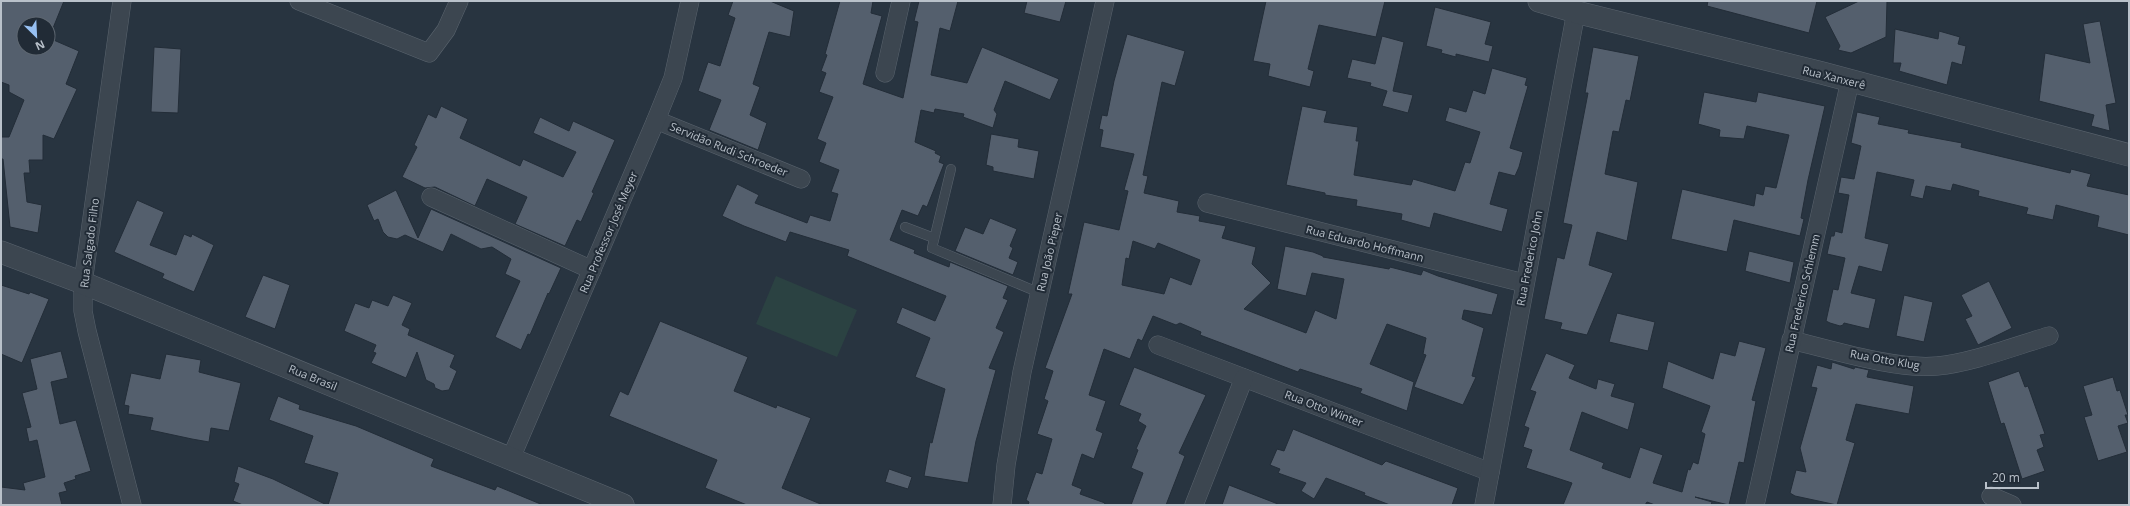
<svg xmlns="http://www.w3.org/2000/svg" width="2130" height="506" viewBox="0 0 2130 506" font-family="'Open Sans',sans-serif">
<rect width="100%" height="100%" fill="#283440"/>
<polygon fill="#2b4242" points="776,276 857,310 837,357 756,324"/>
<g fill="#545f6d" stroke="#232d38" fill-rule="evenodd">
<path d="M1,1h63l-15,37 30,13 -13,33 11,5 -23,50 -11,-4v25h-14l1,13h-6l3,29 15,3 -4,28 -28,-6 -7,-68h-2v-22h8l15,-37 -15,-8v-7l-8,-3zM24,24h24v24h-24z"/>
<polygon points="733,1 770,1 794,11 790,37 769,32 753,84 760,87 750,115 767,123 758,150 709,130 721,100 698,91 708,62 720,66 735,18 728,15"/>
<polygon points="840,1 873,1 871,13 882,16 863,84 903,98 918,22 914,21 919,1 958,1 950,31 940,28 931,75 967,83 982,47 1059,79 1050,100 1005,81 994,110 997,114 993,128 963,117 964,114 935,109 934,113 921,110 915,142 936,151 935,153 941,156 939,162 944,164 927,207 923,205 918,216 902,210 890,240 915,250 914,253 949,267 950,262 1008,286 1003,298 1008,300 996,328 1004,332 989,368 996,370 976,441 968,483 924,476 930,442 932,443 945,389 915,377 930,338 896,323 902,307 935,321 946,296 847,256 849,250 790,232 786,242 744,226 722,216 737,184 759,195 755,203 807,223 810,215 830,221 838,194 831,192 839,170 819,162 826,143 817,139 833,97 819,92 826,73 821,71 827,55 825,54"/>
<polygon points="1027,1 1066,1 1060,22 1024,13"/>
<polygon points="1266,1 1385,1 1376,37 1319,25 1308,69 1314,71 1310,87 1268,76 1270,64 1253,61"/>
<polygon points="1708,1 1817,1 1809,33 1707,6"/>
<polygon points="1859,1 1887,1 1886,37 1851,53 1838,50 1840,46 1825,17"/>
<polygon points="1435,7 1491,22 1485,44 1493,46 1489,62 1456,54 1456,57 1441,53 1442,50 1426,46"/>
<polygon points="2100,21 2116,103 2106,105 2110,131 2091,126 2094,115 2039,101 2045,53 2090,63 2083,24"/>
<polygon points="1895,29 1938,39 1939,31 1960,37 1958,44 1966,46 1962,65 1952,62 1947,85 1899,71 1901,63 1893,63"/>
<path d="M1127,34l58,17 -10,35 -13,-4 -19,93 5,1 -4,17 35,8 -2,11 23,4 -1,5 27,5 -4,12 34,9 -4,17 19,19 -27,26 62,24 9,-23 21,9 8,-40 -32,-6 -6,23 -29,-7 8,-43 28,6 10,4v1l66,12 1,-2 31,8 2,-5 15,6 60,18 -6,21 -28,-5 -2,9 22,9 -12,48 4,1 -13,28 -49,-18 12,-32 -3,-1 3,-16 -39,-14 -17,40 44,18 -7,29 -47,-18 2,-4 -62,-20 -2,3 -98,-37 1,-3 -21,-9 -4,2 -23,-9 -11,25 -4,-2 -8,20 -26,-10 -15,46 17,6 -10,29 7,3 -9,26 -12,-5 -10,31 10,4 -2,5 25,9 -1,2h-76l1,-3 -3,-2 10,-28 6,2 10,-35 -15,-5 11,-33 -4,-2 9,-28 -8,-3 27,-74h-4l16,-72 35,8 9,-39 -4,-1 10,-36 -34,-7 3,-17 -4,-1 3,-14 5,1 7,-35zM1133,241l22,8 3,-6 42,17 -9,25 -21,-8 -6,17 -42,-9 4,-27 3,1z"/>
<polygon points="1382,36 1404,42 1393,91 1413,95 1408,113 1382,106 1387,91 1370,86 1371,83 1347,78 1352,59 1375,64"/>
<polygon points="154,47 181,49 178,113 151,112"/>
<polygon points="1593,47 1639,56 1630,101 1626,100 1619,132 1613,131 1605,174 1638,182 1627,241 1597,232 1589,265 1613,273 1587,335 1560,329 1562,323 1544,319 1557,257 1564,259 1572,225 1563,223 1588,93 1585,93"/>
<polygon points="1492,68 1527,78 1525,85 1528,86 1510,148 1523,152 1519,167 1515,176 1499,172 1490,204 1508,209 1502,232 1434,213 1430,228 1401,220 1402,214 1356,206 1357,200 1325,195 1325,193 1286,185 1302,106 1327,111 1324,122 1358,127 1356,141 1359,141 1354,175 1411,185 1413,179 1455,191 1465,162 1470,163 1480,132 1445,121 1449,107 1466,112 1473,90 1485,94"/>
<polygon points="1704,92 1756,102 1758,92 1825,106 1808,180 1801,218 1804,219 1800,236 1734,220 1727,252 1671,239 1682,189 1754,206 1756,193 1763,195 1765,186 1776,188 1789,135 1747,126 1744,139 1719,137 1720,130 1698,124"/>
<polygon points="441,106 468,119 460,138 520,166 523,159 563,177 576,152 533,133 540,117 569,131 573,121 615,140 592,192 594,193 581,222 577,220 565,246 515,224 527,197 487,179 475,206 435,187 425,188 402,177 417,147 414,145 428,114 436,118"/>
<polygon points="1857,112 1880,117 1878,124 1909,130 1908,133 1962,143 1961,147 2070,173 2071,169 2091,174 2087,186 2129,195 2129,235 2097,227 2099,216 2056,205 2053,220 2026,214 2028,208 1978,196 1979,191 1953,184 1951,191 1926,186 1923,199 1910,196 1914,180 1877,172 1865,238 1889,244 1882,272 1859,266 1851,293 1876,299 1869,329 1844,323 1843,325 1840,326 1830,323 1826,321 1833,289 1838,290 1845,258 1827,254 1831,236 1834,236 1835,231 1842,233 1849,195 1838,193 1841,177 1854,179 1861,146 1851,143"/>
<polygon points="991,134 1019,139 1018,147 1039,151 1034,179 993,171 993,167 986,165"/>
<polygon points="396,190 418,238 431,209 561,268 549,294 548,293 530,335 528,334 521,350 495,337 520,281 505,274 511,259 492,247 481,249 451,234 443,252 405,235 397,239 388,237 383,232 378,219 374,221 367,205"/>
<polygon points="137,200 164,212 150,245 176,255 184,234 191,237 192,234 214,245 194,292 162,278 164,274 114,252"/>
<polygon points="990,218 1017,229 1010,246 1013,248 1009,258 1018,262 1013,275 955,251 965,227 983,234"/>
<polygon points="1749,251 1794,262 1790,283 1745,271"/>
<polygon points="263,275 290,285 275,329 245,317"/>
<polygon points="1989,281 2012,328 1978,345 1965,319 1972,316 1961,295"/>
<polygon points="1,285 29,294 30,292 49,299 22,363 1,354"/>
<polygon points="393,295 412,303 402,325 410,329 408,335 455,355 450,367 457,371 449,390 442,391 435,388 434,384 426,380 417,352 406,378 371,363 376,353 373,352 376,345 344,331 355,303 369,308 372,300 388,306"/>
<polygon points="1904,295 1933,302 1924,342 1896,336"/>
<polygon points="1617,313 1655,322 1648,351 1609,342"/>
<polygon points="660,321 748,357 734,391 776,408 777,405 811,418 782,488 823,505 747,505 705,488 717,460 609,416 620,391 628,395"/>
<polygon points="1739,341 1766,348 1752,400 1756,401 1744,463 1739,462 1729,505 1695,497 1712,502 1711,505 1655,505 1647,502 1645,505 1563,505 1572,483 1526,468 1532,450 1523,447 1529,428 1524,426 1536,392 1530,390 1546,353 1575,365 1569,378 1596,389 1598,379 1615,384 1611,396 1635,403 1628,430 1582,412 1570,450 1604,463 1602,468 1630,478 1640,447 1663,455 1653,483 1682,492 1688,469 1690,470 1693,462 1698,464 1705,434 1701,432 1710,406 1662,388 1668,361 1713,379 1720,352 1735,356"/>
<polygon points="61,351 68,378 51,382 60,424 76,420 91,471 75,476 76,479 64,483 67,491 59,493 62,505 1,505 1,487 25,490 23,483 45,477 37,440 29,442 26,428 31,427 22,393 37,389 30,359"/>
<polygon points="166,354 201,360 199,372 241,383 229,431 211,428 209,442 192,439 150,430 153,418 128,414 129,406 124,405 131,373 160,379"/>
<polygon points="1832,362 1854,369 1855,367 1869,370 1867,377 1914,386 1909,414 1856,404 1846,440 1855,443 1837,505 1795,496 1790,493 1796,470 1806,472 1800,448 1817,388 1811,387 1817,365 1831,369"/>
<polygon points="1134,367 1206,395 1179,453 1185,456 1166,505 1131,505 1143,473 1131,468 1138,450 1136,449 1146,426 1138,421 1141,414 1119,405"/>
<polygon points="2019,371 2025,387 2028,386 2045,434 2040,435 2044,447 2037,450 2045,471 2022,479 2004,423 2001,424 1988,382"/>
<polygon points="2113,377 2117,391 2120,390 2128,415 2125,415 2128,423 2118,426 2127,452 2098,461 2084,417 2092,415 2083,386"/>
<polygon points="278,396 300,405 299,409 356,426 434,459 431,466 495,490 497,486 543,505 328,505 338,473 304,463 313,436 269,420"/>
<polygon points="1293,429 1382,465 1386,461 1458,488 1452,505 1390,505 1364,495 1365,493 1326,478 1314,499 1301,491 1306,483 1278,473 1280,469 1270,465 1277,449 1284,451"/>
<polygon points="238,466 273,479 327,505 243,505 233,501 239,484 234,482"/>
<polygon points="889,469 912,477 908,489 885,482"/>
<polygon points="1229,485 1278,504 1277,505 1222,505"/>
</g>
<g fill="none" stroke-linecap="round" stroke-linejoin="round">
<defs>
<g id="service">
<polyline points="951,169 932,248 1040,293"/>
<polyline points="905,227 934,238"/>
</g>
<g id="minor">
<polyline points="122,1 83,283 83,311 87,331 132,505"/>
<polyline points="299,1 429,53 446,30 459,1"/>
<polyline points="885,73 901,1"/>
<polyline points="656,120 801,179"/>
<polyline points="431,197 592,270"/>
<polyline points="1207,203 1524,283"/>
<path d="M1791,340c42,10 105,30 146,26 34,-3 78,-20 112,-30"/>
<polyline points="1158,345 1490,472"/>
<polyline points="511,458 656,120 673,78 690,1"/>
<polyline points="1991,496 2012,505"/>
<polyline points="1002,505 1006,465 1022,372 1105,1"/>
<polyline points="1194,505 1244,378"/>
<polyline points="1484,505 1576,12"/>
<polyline points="1755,505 1850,81"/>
</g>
<g id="tertiary">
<polyline points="1539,1 1576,12 1822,73 2129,155"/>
<polyline points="1,252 83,283 623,505"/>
</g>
</defs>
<use href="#service" stroke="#5a646e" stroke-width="10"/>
<use href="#minor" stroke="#5a646e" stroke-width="19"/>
<use href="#tertiary" stroke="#5a646e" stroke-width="23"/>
<use href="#service" stroke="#3c4650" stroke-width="9"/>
<use href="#minor" stroke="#3c4650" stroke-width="18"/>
<use href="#tertiary" stroke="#3c4650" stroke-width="22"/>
</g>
<g text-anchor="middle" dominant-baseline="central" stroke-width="4" stroke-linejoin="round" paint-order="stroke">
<g font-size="11" fill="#b9c1ca" stroke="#212b36">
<text transform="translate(1834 77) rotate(14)">Rua Xanxerê</text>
<text transform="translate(729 149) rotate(22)">Servidão Rudi Schroeder</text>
<text transform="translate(608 232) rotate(-67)">Rua Professor José Meyer</text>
<text transform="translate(89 243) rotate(-83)">Rua Salgado Filho</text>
<text transform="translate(1365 243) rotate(14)">Rua Eduardo Hoffmann</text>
<text transform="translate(1049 252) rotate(-77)">Rua João Pieper</text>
<text transform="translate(1529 258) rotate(-79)">Rua Frederico John</text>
<text transform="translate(1802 293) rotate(-77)">Rua Frederico Schlemm</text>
<text transform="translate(1885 359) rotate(10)">Rua Otto Klug</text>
<text transform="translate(313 377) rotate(22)">Rua Brasil</text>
<text transform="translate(1324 408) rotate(21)">Rua Otto Winter</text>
</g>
</g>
<rect width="2130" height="506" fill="none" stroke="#b9c1ca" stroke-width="4"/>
<g transform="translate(36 36) rotate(156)"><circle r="19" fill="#212b36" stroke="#5e6771"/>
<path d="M0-3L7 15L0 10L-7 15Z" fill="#97c0f2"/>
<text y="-6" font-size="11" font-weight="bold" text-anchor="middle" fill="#b9c1ca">N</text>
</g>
<path d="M1986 482v6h52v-6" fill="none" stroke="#b9c1ca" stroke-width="2"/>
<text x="1992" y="482" font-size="12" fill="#b9c1ca" stroke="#212b36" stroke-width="3" paint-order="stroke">20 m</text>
</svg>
